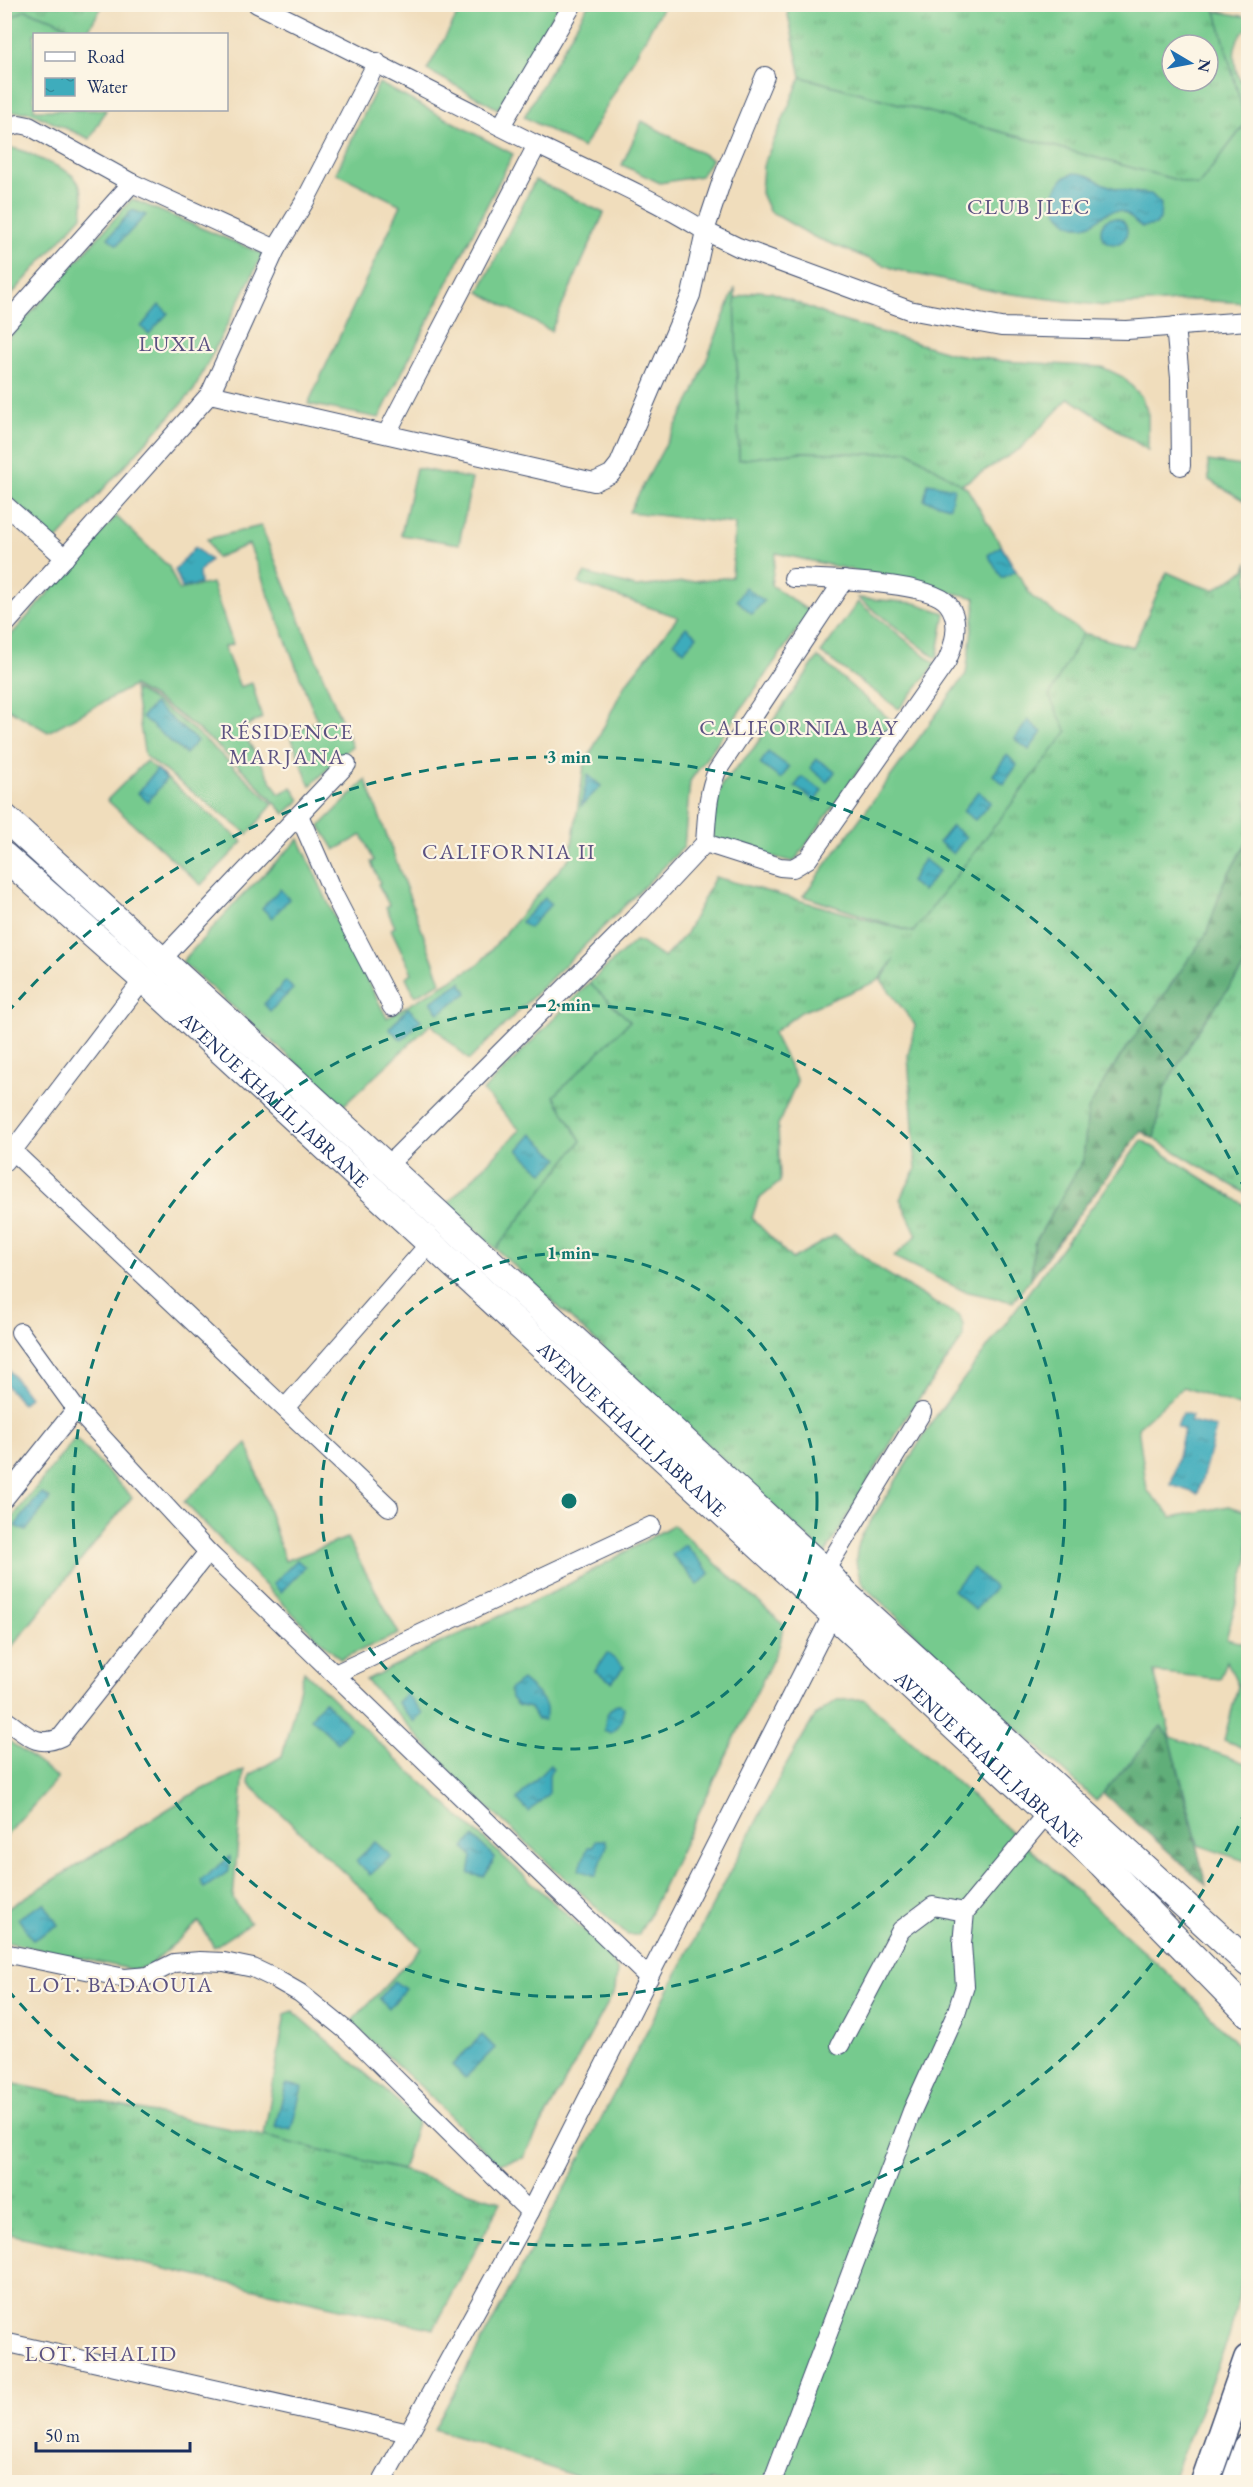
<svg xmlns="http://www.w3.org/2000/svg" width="1253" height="2487" viewBox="0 0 1253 2487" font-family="'EB Garamond',serif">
<defs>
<pattern id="grass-tufts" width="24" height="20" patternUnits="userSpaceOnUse" patternTransform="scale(1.5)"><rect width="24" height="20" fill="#76ca8e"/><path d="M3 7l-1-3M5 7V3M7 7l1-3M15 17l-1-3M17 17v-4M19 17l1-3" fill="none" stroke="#60a477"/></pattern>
<pattern id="forest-firs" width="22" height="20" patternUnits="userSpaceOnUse" patternTransform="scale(1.5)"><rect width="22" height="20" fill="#60ae79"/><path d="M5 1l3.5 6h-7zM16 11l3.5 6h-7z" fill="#4e8e66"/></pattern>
<pattern id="water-ripples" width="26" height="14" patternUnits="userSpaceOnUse" patternTransform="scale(1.5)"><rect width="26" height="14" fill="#3eacbc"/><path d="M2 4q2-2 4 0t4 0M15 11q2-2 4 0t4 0" fill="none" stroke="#338c9c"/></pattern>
</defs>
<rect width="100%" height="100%" fill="#fcf5e5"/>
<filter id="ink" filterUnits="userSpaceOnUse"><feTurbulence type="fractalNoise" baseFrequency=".0167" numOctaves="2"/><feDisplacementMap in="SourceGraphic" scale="12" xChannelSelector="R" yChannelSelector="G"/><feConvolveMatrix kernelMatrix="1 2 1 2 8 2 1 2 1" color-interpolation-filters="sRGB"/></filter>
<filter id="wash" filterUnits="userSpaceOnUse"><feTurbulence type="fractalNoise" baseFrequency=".008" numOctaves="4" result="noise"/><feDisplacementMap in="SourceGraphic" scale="24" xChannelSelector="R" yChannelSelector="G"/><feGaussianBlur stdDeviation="1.35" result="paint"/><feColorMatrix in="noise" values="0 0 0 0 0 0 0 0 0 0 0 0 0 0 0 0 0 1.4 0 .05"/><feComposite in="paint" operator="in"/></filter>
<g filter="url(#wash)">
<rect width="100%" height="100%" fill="#f0ddbc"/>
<g fill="url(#grass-tufts)" stroke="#487c76" stroke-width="1.5" fill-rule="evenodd">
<polygon points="5,5 103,5 86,34 81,34 52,19 25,10 5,21"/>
<path d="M786,5h424l6,6 30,112 -48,63 -397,-109zM1172,45h36v36h-36z"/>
<polygon points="757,291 771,292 836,319 954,354 1003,361 1102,367 1123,377 1141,396 1148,413 1148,450 1069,398 1020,449 961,485 908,451 873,454 800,452 739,460 735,299"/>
<polygon points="1248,562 1248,1195 1141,1131 1013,1302 964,1291 894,1257 917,1235 900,1199 916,1169 908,1056 915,1025 881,980 894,959 878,981 801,1012 773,1033 797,1081 778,1125 780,1182 758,1200 752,1218 792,1259 835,1235 881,1270 933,1302 960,1316 963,1325 963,1338 910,1411 825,1554 496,1249 581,1141 554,1096 629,1021 589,983 635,941 640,942 664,958 685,935 715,877 913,932 1083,633 1133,647 1167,572 1194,584 1214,590 1245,570"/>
<polygon points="5,2082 264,2136 402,2170 501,2202 434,2329 5,2233"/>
</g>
<g fill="url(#forest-firs)" stroke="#3e6e6c" stroke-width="1.5">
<polygon points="1248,840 1248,962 1201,1026 1165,1087 1154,1139 1141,1131 1031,1278 1034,1244 1083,1160 1088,1110 1107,1076 1207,933 1224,881"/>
<polygon points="1160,1725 1170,1737 1206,1885 1103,1793"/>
</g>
<g fill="#76ca8e" stroke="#487c76" stroke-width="1.5">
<polygon points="463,5 559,5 498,109 427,70"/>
<polygon points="588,5 664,5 583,148 524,117"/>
<polygon points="25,10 52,19 81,34 34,34 34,110 106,110 90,139 29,112 5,112 5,21"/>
<path d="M1216,11l32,6v11c-20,14 -16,47 0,62v213l-54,-3 -90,6 -107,-14 -100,-22 -83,-33 -45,-26 -8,-18 2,-27 38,-89 397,109 48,-63z"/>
<polygon points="379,83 513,154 379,418 308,404 401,205 336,173"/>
<polygon points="642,121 712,159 701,176 660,183 622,165"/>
<path d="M5,148c13,-1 23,5 35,11 31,13 48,19 42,57l-77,86z"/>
<polygon points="535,180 604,213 551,331 479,292"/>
<polygon points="132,199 263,254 194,390 55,542 5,492 5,342"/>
<polygon points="735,288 739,460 800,452 873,454 908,451 967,488 1031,596 1083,633 1049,696 1067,732 913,932 803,896 966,674 976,598 776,553 771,585 810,612 690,781 684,847 469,1060 431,1024 344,1105 182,962 239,899 299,839 336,920 387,1018 479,964 570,857 584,767 624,686 678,617 578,583 585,573 636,587 732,577 735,524 629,512 693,394"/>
<polygon points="1208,461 1248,467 1248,503 1209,480"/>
<polygon points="416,468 472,479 459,544 401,535"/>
<path d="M116,516l53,51 10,23 33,-7 21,61 -9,3 16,40 12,-4 10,35 -21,11 38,65 13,-7 8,13 -15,14c-45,-49 -93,-97 -152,-128l-85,46 -43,-25v-65z"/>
<polygon points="261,526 352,746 310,786 290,734 317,721 249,544 216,558 207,539"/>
<polygon points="858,598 915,603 945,613 937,659"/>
<polygon points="858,602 936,664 899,709 821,653"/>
<polygon points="818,657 893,722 794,862 713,842 712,815 722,784 753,749"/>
<path d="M134,689c54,29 95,74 139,115l-25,30 -103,-78z"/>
<polygon points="146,761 243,842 201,885 107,800"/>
<polygon points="366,780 441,982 415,996 406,977 412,973 391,929 395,927 386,907 389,905 378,884 380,883 371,862 374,861 362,835 335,850 320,826"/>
<polygon points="589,983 630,1021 554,1096 581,1141 496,1249 448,1203 520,1130 483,1091"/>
<path d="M1142,1140l106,67v210l-7,-3 1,-7 -59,-20 -45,40 9,63 25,27 57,-11 19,6v48l-22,79 22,5v106l-24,-10 14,-54 -11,-25 -7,18 -66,-7 17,65 77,27v98l-50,-17 -28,-108 -9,-11 -65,75 -231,-214c-11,-18 -11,-31 -4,-50l73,-118z"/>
<polygon points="75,1438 132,1497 5,1655 5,1527"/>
<polygon points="247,1443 285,1561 347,1538 399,1634 340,1659 295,1616 184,1502"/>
<polygon points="673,1525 783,1624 780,1644 648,1918 638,1935 627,1935 460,1782 366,1680 438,1644 560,1589"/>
<polygon points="304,1671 395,1758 608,1952 617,1970 615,1990 523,2158 497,2164 421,2087 351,2022 421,1948 399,1924 249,1784 250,1775 282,1756"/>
<polygon points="864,1699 1182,1986 1248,2056 1248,2256 1229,2337 1171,2482 603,2482 587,2480 434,2429 561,2195 785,1767 815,1716 837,1700"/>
<polygon points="5,1738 58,1778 5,1837"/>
<polygon points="244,1770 233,1899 250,1923 214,1947 199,1922 150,1965 134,1970 5,1942 5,1910 189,1796"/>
<polygon points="293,2011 418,2119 402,2170 264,2136 285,2014"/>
</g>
<g fill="url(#water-ripples)" stroke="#2c6e8d" stroke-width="1.5">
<path d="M1074,173c12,0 19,5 30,11 16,7 30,9 47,10l10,10 -1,15 -4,6 -14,2c-9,-5 -13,-15 -23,-16 -12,-2 -17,7 -26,12 -21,11 -38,-8 -41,-27l11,-18z"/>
<polygon points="132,210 146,215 117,245 108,238"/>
<circle cx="1114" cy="231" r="13"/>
<polygon points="159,305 168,313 149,334 141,327"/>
<polygon points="928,483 954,488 950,507 924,500"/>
<polygon points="1001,546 1016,571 1002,578 988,555"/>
<polygon points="195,547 210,560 199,572 200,584 182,588 175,570"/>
<polygon points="745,587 764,601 752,614 737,600"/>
<polygon points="686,627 697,636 684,651 674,642"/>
<polygon points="154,704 197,741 185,754 142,717"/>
<polygon points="1028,720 1042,732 1029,750 1015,739"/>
<polygon points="768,752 789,767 781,779 760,764"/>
<polygon points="1007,755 1017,765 1004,784 993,775"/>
<polygon points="817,759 835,772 827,782 810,768"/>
<polygon points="157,769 166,779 148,802 138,793"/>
<polygon points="588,775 601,786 581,806"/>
<polygon points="802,777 822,790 815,801 795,786"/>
<polygon points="978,791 991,802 975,820 963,811"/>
<polygon points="952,826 966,837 953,854 939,842"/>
<polygon points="924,859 939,871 923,891 910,882"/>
<polygon points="280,889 289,899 272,918 262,908"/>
<polygon points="545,898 551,904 529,928 521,922"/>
<polygon points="286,981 293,989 270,1011 264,1004"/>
<polygon points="461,982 467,993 439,1013 431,1002"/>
<polygon points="408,1008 421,1020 402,1040 389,1029"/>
<polygon points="532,1134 559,1159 543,1173 518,1150"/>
<polygon points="8,1369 29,1397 22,1404 5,1384 5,1372"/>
<polygon points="1182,1413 1192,1415 1190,1422 1216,1428 1198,1494 1171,1485 1184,1430 1177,1427"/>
<polygon points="41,1493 50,1499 26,1531 15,1526"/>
<polygon points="685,1545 710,1573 698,1585 672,1555"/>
<polygon points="297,1560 305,1567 281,1592 273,1584"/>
<polygon points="973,1568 995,1588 975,1610 953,1590"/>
<polygon points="607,1653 624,1667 612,1682 595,1671"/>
<path d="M522,1680c12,11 31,23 22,40h-7l-7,-12 -13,-3 -6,-7 -1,-9z"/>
<polygon points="406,1694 423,1713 414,1722 397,1702"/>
<polygon points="324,1701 350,1728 338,1743 311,1718"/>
<path d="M618,1704l6,4c-2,11 -4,19 -13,25l-7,-3c2,-13 3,-20 14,-26z"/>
<polygon points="550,1765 553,1769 549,1774 549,1793 529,1812 517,1799"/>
<polygon points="474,1837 495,1858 484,1877 469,1874 472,1857 464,1847"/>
<polygon points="596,1840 605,1840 607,1845 596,1876 579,1870 588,1847 593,1847"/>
<polygon points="375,1842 391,1856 370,1875 356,1861"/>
<polygon points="230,1857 229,1871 204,1888 201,1880"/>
<polygon points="44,1903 58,1925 33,1940 18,1918"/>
<polygon points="394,1981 405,1989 389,2009 379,1999"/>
<polygon points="482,2035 495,2048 465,2078 452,2065"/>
<polygon points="286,2084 302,2087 291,2130 275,2127"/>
</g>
</g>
<g filter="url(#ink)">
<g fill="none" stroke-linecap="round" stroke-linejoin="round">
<defs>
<g id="minor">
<polyline points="765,76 723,177 705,231 738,247 909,310 1001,327 1127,330 1248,321"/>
<polyline points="501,126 573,4"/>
<polyline points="4,128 19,124 29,126 132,183 276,249"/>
<polyline points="4,326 132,183"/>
<polyline points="1175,326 1180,378 1181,466"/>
<path d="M210,394l384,88 17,-8 8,-10 72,-169 14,-64c-53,-33 -110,-58 -166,-85 -94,-47 -187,-96 -282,-142"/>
<polyline points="387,433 537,145"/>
<polyline points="4,504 65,558"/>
<polyline points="4,626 210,394 276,249 305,201 377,62"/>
<polyline points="299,815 335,897 392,1007"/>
<path d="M705,843c2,-25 2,-49 12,-72l127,-191"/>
<polyline points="161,960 347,764"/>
<polyline points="4,1143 389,1507"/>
<polyline points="4,1162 143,980"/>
<path d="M386,1167l245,-245 74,-79 75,24 13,1 15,-9 139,-198c8,-18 14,-40 1,-57 -17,-22 -126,-25 -155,-26"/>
<polyline points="20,1332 76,1409 208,1552 649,1978"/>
<polyline points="285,1408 430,1243"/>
<polyline points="4,1499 76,1409"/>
<polyline points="825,1571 922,1412"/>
<polyline points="335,1674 651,1526"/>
<path d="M4,1719c21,14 32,30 57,18l147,-185"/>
<polyline points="4,1953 125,1978 148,1976 174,1963 200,1961 224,1962 253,1968 274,1978 300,1993 348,2032 530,2212"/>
<polyline points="840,2045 901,1930 933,1906 965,1912"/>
<polyline points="4,2342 409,2433"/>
<polyline points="382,2482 530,2212 837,1605"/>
<polyline points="772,2482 912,2111 956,2014 965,1986 962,1944 965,1912 1047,1813"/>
</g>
<g id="primary">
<polyline points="4,817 293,1080 825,1571 844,1593 1248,1963"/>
<path id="s1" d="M4,856l148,131 680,626 270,251 146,149"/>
</g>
<g id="trunk">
<polyline points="1205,2482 1248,2359"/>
<polyline points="1236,2482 1248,2448"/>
</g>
</defs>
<use href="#minor" stroke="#3b496c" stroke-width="20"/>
<use href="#primary" stroke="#3b496c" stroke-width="29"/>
<use href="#trunk" stroke="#3b496c" stroke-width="31"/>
<use href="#minor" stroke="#fff" stroke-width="18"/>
<use href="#primary" stroke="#fff" stroke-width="27"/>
<use href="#trunk" stroke="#fff" stroke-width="28"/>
</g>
</g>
<g fill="none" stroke="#0f766e" stroke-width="3" stroke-dasharray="10 8">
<circle cx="569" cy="1501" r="248"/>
<circle cx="569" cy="1501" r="496"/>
<path d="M1246 1810A744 744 0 0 1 7 1989M7 1013A744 744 0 0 1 1246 1192"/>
</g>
<g text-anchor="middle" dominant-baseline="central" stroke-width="4.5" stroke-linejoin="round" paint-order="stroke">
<g font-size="20" fill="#1b2f5e" stroke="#fcf5e5">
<text stroke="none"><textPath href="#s1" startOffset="364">AVENUE KHALIL JABRANE</textPath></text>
<text stroke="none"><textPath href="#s1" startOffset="850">AVENUE KHALIL JABRANE</textPath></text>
<text stroke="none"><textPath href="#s1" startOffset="1336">AVENUE KHALIL JABRANE</textPath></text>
</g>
<g font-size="22" letter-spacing="1.5" fill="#5b5282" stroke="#fcf5e5">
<text x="1029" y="206">CLUB JLEC</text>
<text x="176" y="343">LUXIA</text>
<text x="799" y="727">CALIFORNIA BAY</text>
<text x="287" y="731">RÉSIDENCE<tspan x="287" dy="25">MARJANA</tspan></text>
<text x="509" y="851">CALIFORNIA II</text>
<text x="121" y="1984">LOT. BADAOUIA</text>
<text x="101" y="2353">LOT. KHALID</text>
</g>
</g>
<circle cx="569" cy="1501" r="9" fill="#0f766e" stroke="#fcf5e5" stroke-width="3"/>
<g font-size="18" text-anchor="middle" font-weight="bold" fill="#0f766e" stroke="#fcf5e5" stroke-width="4.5" stroke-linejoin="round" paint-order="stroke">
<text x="569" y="763">3 min</text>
<text x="569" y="1011">2 min</text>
<text x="569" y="1259">1 min</text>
</g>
<rect width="1253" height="2487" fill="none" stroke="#fcf5e5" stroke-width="24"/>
<rect x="33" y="33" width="195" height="78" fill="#fcf5e5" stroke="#a2a6af" stroke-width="1.5"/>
<rect x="45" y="52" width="30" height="9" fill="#ffffff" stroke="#a2a6af" stroke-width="1.5"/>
<text x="87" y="63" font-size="18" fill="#1b2f5e">Road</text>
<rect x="45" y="78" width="30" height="18" fill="url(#water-ripples)" stroke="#a2a6af" stroke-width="1.5"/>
<text x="87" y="93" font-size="18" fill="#1b2f5e">Water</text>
<g transform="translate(1190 63) rotate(100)"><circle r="28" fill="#fcf5e5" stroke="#a2a6af" stroke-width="1.5"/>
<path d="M0-4.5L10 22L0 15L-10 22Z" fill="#1f6fb2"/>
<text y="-9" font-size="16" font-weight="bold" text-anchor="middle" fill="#1b2f5e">N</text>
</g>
<path d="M36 2442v9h154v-9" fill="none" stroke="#1b2f5e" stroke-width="3"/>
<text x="45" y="2442" font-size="18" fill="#1b2f5e" stroke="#fcf5e5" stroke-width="4.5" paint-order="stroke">50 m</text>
</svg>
